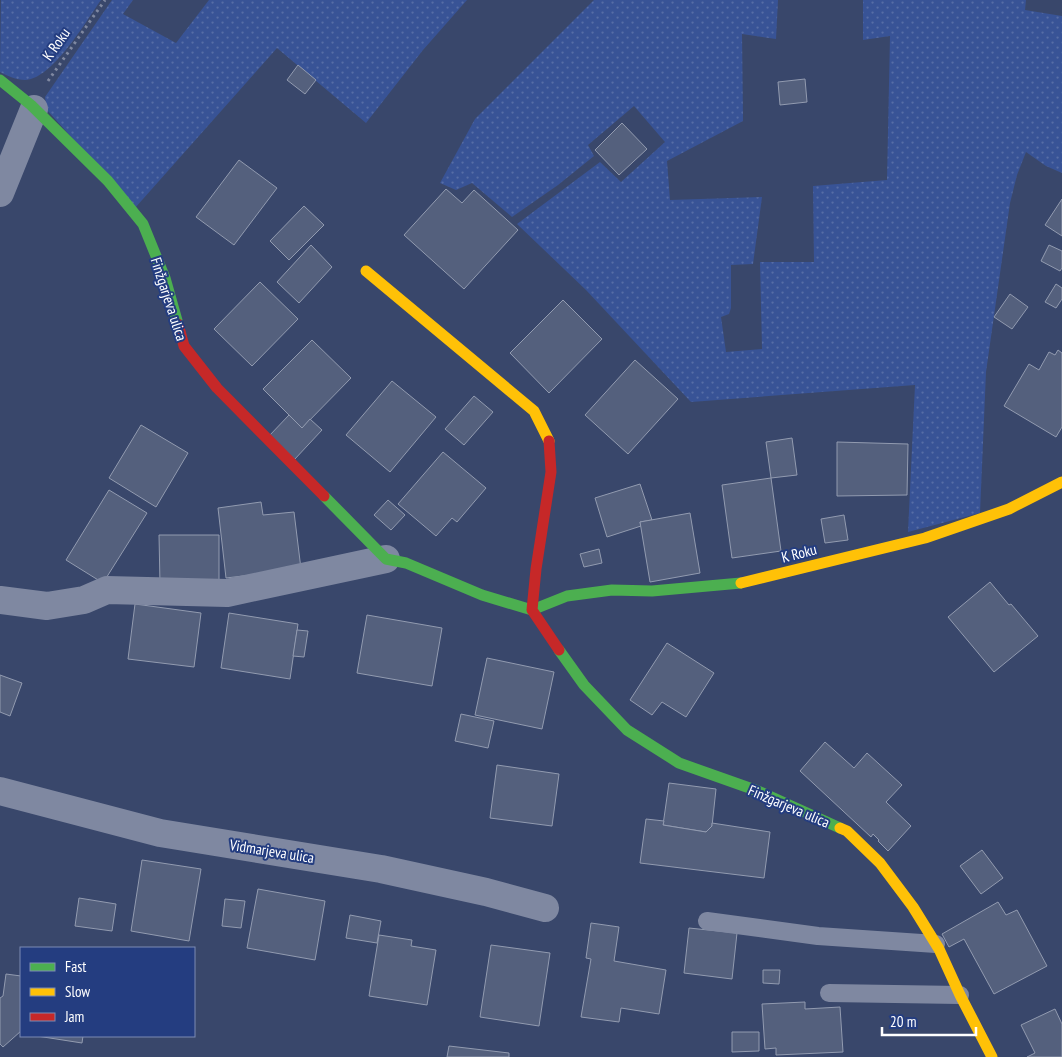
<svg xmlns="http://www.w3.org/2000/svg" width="1062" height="1057" viewBox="0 0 1062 1057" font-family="'PT Sans Narrow',sans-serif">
<defs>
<pattern id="grass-dots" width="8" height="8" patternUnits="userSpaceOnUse" patternTransform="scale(1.25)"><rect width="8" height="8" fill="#385396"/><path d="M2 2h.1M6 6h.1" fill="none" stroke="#566da6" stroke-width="1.8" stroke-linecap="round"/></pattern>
</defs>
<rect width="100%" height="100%" fill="#39476b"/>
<g fill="url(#grass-dots)">
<path d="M1,0h100c-15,21 -48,79 -76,80 -9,0 -17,-4 -25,-8z"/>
<polygon points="112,0 133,0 123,14 176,43 209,0 467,0 423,50 366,123 277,48 135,208 47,110 45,97"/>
<polygon points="594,0 778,0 776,39 742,34 743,121 667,161 670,200 762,197 753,264 731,265 731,308 729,314 721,317 726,352 762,349 760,262 814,262 813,186 887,180 890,36 863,40 863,0 1026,0 1025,10 1062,16 1062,173 1046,166 1026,152 1017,175 1010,203 986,372 980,513 908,532 915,385 691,402 586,290 517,224 600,162 621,182 665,142 634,106 588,145 594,156 558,185 512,217 472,183 456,190 440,183 475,119"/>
</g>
<g fill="#54607d" stroke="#929bb0">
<polygon points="298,65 316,80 305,94 287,80"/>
<polygon points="805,79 807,102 780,105 778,82"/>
<polygon points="622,123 647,149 619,175 595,150"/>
<polygon points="239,160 277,188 234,245 196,217"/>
<polygon points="446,189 462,203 474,190 518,230 464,289 404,235"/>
<polygon points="1062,199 1062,236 1045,225"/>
<polygon points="304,206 324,225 289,260 270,241"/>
<polygon points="311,245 332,267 299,303 277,282"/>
<polygon points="1049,245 1062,251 1062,268 1060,271 1041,261"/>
<polygon points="260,282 298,319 252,366 214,329"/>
<polygon points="1056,284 1062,288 1062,299 1056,308 1045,302"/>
<polygon points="1010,294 1028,307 1012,329 994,317"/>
<polygon points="563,300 602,339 549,393 510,353"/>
<polygon points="312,340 351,378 302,428 263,389"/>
<polygon points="1058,350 1062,353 1062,427 1056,437 1004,406 1029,364 1039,370 1049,352 1055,355"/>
<polygon points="635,360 678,399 628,454 585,415"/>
<polygon points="392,381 436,417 390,472 346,435"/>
<polygon points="474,396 493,412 464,445 445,429"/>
<polygon points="289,415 302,428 310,419 322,430 294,460 269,436"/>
<polygon points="141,425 188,453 156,507 109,478"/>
<polygon points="792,438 797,475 771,478 766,442"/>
<polygon points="837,442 908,444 907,495 837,496"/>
<polygon points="443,452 486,488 457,522 452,518 436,536 398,504"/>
<polygon points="771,478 781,551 732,558 722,485"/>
<polygon points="640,484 652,520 640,522 641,526 607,537 595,498"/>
<polygon points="109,490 147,513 103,583 66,560"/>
<polygon points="388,500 405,515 391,530 374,515"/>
<polygon points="261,502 263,515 294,512 301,569 226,578 218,508"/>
<polygon points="690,513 700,573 650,582 640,522"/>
<polygon points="844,515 848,540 825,543 821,519"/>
<polygon points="159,535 219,535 219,583 160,584"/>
<polygon points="599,549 602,563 584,567 580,554"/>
<polygon points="990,582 1009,605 1011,604 1038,636 994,672 948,617"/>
<polygon points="135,604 201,613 194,667 128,659"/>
<polygon points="229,613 298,624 290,679 221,668"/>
<polygon points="367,615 442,628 432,686 357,673"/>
<polygon points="297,630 308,631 304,657 293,656"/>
<polygon points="667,643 714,673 686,717 662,702 652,715 630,700"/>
<polygon points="487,658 554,672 542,729 475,715"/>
<polygon points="0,675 22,683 10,716 0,712"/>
<polygon points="461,714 494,721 488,748 455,741"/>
<polygon points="825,742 854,768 867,753 902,785 886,802 911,826 888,851 878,841 879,840 873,834 871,837 800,771"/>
<polygon points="497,765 559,774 552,826 490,818"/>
<polygon points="669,783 716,789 712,826 706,832 663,825"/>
<polygon points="646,819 664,821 663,825 706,832 712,826 712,823 770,832 764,878 640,863"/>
<polygon points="982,850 1003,878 981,894 960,866"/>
<polygon points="142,860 201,869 189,941 131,931"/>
<polygon points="258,889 325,901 315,960 247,948"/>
<polygon points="79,898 116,904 112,931 75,926"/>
<polygon points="225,899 245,901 241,928 222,926"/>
<polygon points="998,902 1006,915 1017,910 1047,966 994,994 964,939 949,947 942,934"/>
<polygon points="350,915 381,921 377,943 346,938"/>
<polygon points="591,923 619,927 614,961 666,970 659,1014 621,1008 619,1022 581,1017 591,959 586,958"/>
<polygon points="689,928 737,933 732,979 684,973"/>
<polygon points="379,935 412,940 411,946 436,950 427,1005 369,996"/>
<polygon points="491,945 550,953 539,1026 480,1017"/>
<polygon points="763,970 780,970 779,984 763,983"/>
<polygon points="6,974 21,976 21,1031 3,1047 0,1044 0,998 3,996"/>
<polygon points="805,1002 805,1009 840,1007 843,1052 776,1055 776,1048 765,1049 762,1004"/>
<polygon points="1055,1009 1062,1024 1062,1057 1027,1057 1035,1053 1021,1025"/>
<polygon points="732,1032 759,1032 759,1051 732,1052"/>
<polygon points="37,1036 83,1036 82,1043"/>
<polygon points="449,1046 509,1053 509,1057 447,1057"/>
</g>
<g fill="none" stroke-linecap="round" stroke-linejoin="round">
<polyline stroke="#7f88a1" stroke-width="3" stroke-dasharray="2.5 4" stroke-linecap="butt" points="48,81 105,0"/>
<g stroke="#7f88a1" stroke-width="18">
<polyline points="707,921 818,936 936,944"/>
<polyline points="829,993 960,995"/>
</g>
<g stroke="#7f88a1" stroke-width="28">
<polyline points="0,193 34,109"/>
<polyline points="0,600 47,606 84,600 107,590 227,593 386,559"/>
<polyline points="0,791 160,833 381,869 486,892 545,908"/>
</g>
<g stroke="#4caf50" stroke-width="11">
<polyline points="0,80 31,105 108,181 143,224 165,278 178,324"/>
<polyline points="324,496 386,559 406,563 482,595 532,610 567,596 612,590 652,591 741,583"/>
<polyline points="559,650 584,685 627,730 679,763 758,791 840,828"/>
</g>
<g stroke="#ffc107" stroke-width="11">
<polyline points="366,271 534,411 549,441"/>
<polyline points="741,583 925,538 1009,509 1062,482"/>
<polyline points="840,828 847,831 880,863 913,907 939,949 960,995 992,1057"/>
</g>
<g stroke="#c62828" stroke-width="11">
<polyline points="178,324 184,346 217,388 324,496"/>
<polyline points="549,441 551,472 536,569 532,610 559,650"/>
</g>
</g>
<g text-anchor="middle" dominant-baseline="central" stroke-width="4" stroke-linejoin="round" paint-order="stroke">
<g font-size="15" fill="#fff" stroke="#243d80">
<text transform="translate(56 44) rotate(-55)">K Roku</text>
<text transform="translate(169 299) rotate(72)">Finžgarjeva ulica</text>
<text transform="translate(799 553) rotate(-14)">K Roku</text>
<text transform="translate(789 806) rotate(23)">Finžgarjeva ulica</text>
<text transform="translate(272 851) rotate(9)">Vidmarjeva ulica</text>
</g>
</g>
<rect x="20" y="947" width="175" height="90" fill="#243d80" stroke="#7c8bb3"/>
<rect x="30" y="963" width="25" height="8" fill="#4caf50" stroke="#7c8bb3"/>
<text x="65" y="972" font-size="15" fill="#ffffff">Fast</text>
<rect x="30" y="988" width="25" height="8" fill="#ffc107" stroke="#7c8bb3"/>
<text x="65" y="997" font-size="15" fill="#ffffff">Slow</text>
<rect x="30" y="1013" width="25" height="8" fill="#c62828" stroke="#7c8bb3"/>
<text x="65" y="1022" font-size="15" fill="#ffffff">Jam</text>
<path d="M882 1027v8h94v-8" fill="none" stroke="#ffffff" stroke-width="2.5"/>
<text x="890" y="1027" font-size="15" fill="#ffffff" stroke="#243d80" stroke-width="4" paint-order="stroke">20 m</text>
</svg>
